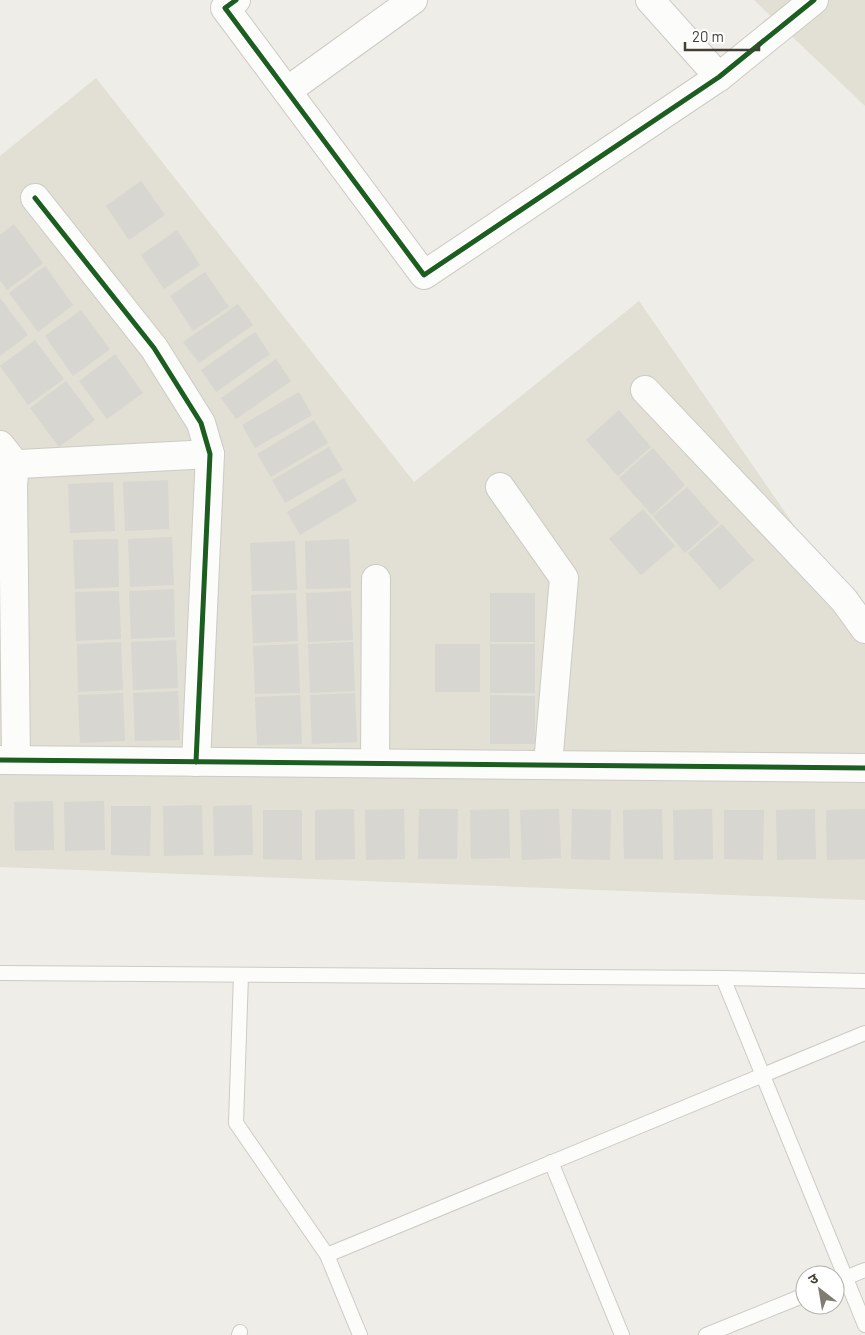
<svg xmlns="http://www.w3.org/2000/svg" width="865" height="1335" viewBox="0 0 865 1335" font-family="Barlow,'Noto Sans Devanagari',sans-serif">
<rect width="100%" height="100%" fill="#eeede7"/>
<g fill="#e2dfd4">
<polygon points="754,0 865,0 865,106"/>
<polygon points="96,78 414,482 639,301 865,628 865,900 0,867 0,156"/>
</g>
<g fill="#d7d6d0">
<polygon points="141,181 165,215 129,240 106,206"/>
<polygon points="14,224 43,263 7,290 0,280 0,235"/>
<polygon points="177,230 200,265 164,289 141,255"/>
<polygon points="45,266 73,305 38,332 9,293"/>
<polygon points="205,272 229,307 193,331 170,296"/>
<polygon points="0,298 28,335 0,356"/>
<polygon points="238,304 253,325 199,363 183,342"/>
<polygon points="81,310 110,349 73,376 45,336"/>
<polygon points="255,332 270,354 216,392 201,370"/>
<polygon points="35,340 64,379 28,405 0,366"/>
<polygon points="115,354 143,393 107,419 79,381"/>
<polygon points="276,359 291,381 236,419 221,398"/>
<polygon points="66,381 95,420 59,447 30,408"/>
<polygon points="299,392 312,415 255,448 242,425"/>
<polygon points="619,410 651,447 618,476 586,440"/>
<polygon points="314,420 328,443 271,477 257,454"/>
<polygon points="329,447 343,470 285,503 272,480"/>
<polygon points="653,448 685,485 652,515 619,478"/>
<polygon points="344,478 357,501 300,535 287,512"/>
<polygon points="168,480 169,529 125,531 123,482"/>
<polygon points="113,482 115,531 70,533 68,484"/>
<polygon points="687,487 719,523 685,553 653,516"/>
<polygon points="643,509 675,546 641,575 609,539"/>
<polygon points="722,524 754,560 720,590 688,553"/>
<polygon points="172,537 174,585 130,587 128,539"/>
<polygon points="118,539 119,587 75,589 73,540"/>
<polygon points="349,539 351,588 306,589 305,541"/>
<polygon points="295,541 297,590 252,591 250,543"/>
<polygon points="174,589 175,637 131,639 129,591"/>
<polygon points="119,591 121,639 76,641 75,592"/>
<polygon points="351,591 353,640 308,642 306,593"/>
<polygon points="296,593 298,641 253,643 251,595"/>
<rect x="490" y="593" width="45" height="49"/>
<polygon points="176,640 178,688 133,690 131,642"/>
<polygon points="121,642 123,690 78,692 77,644"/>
<polygon points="353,642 355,691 310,693 308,644"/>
<polygon points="298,644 300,693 255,694 253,646"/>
<rect x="435" y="644" width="45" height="48"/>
<rect x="490" y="644" width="45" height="49"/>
<polygon points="178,691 180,740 135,741 133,693"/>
<polygon points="123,693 125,741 80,743 78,695"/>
<polygon points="355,693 357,742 312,744 310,695"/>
<polygon points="300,695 302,744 257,745 255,697"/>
<polygon points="490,695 535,696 535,744 490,744"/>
<polygon points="53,801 54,850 15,851 14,802"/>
<polygon points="104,801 105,850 65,851 64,802"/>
<polygon points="202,805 203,855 164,856 163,806"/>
<polygon points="252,805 253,855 214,856 213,806"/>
<polygon points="111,806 151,806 150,856 111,855"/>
<polygon points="354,809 355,859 315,860 315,810"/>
<polygon points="404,809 405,859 366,860 365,810"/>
<polygon points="419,809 458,809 457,859 418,859"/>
<polygon points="509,809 510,858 471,859 470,810"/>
<polygon points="559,809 561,858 522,860 520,810"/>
<polygon points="572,809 611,810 610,860 571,859"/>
<polygon points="662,809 663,859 624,859 623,810"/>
<polygon points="712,809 713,859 674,860 673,810"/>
<polygon points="815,809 816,859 777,860 776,810"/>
<polygon points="865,809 865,859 827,860 826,810"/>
<polygon points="263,810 302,810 302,860 263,859"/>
<polygon points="724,810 764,810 763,860 724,859"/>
</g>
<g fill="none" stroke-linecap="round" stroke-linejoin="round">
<defs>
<g id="service">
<polyline points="0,973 723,978 865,981"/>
<polyline points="241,975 236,1123 327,1255 360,1335"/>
<polyline points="723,978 865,1325"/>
<polyline points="551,1162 622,1335"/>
<polyline points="327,1255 865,1033"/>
<polyline points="835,1282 865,1270"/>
<polyline points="239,1335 240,1332"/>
<polyline points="706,1335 805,1295"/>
</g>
<g id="minor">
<polyline points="236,0 225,8 424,275 719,77 814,0"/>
<polyline points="650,0 719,77"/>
<polyline points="287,91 413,0"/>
<polyline points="35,198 154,348 201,423 210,454 196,762"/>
<polyline points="645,390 844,600 865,629"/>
<polyline points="0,445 15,464 13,485 16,760"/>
<polyline points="0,465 210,454"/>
<polyline points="500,487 564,578 548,764"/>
<polyline points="0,760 865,768"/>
<polyline points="375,763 376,579"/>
</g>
</defs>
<use href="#service" stroke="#cccbc5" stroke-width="16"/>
<use href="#minor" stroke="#cccbc5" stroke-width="30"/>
<use href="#service" stroke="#fcfcfb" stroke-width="14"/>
<use href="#minor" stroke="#fcfcfb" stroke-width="28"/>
<defs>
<g id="cycleway">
<polyline points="236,0 225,8 424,275 719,77 814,0"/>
<polyline points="35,198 154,348 201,423 210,454 196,762"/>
<polyline points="0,760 865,768"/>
</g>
</defs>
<use href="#cycleway" stroke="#fff" stroke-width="8"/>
<use href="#cycleway" stroke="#1b5e20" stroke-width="5"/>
</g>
<g transform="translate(820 1290) rotate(329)"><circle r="24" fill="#ffffff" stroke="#b4b2ae"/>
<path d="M0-4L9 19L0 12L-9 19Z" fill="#7f7c73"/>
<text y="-8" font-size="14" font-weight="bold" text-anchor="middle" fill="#433f34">उ</text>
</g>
<path d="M685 42v8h74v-8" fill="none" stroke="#433f34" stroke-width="2.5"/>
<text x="692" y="42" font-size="15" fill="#433f34" stroke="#ffffff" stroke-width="4" paint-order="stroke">20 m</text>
</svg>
